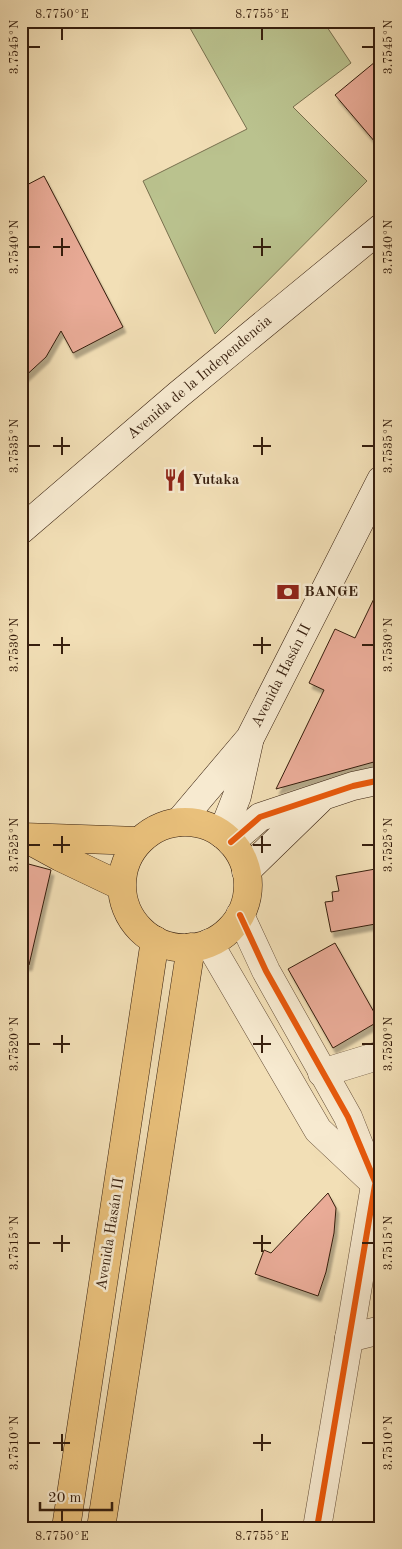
<svg xmlns="http://www.w3.org/2000/svg" width="402" height="1549" viewBox="0 0 402 1549" font-family="'Old Standard TT',serif">
<defs>
<filter id="shadow"><feDropShadow dx="3" dy="5.5" stdDeviation="1" flood-color="#0004"/></filter>
</defs>
<rect width="100%" height="100%" fill="#f2dfb6"/>
<filter id="stains"><feTurbulence type="fractalNoise" baseFrequency=".004" numOctaves="4"/><feColorMatrix values="0 0 0 0 .2 0 0 0 0 .09 0 0 0 0 .02 0 0 0 .5 -.17"/></filter>
<radialGradient id="worn" r=".72"><stop offset=".6" stop-color="#630" stop-opacity="0"/><stop offset="1" stop-color="#630" stop-opacity=".3"/></radialGradient>
<polygon fill="#bac28e" stroke="#78704e" points="186,21 323,21 351,63 293,107 367,181 215,334 143,181 247,129"/>
<g fill="#e9ab97" stroke="#361e0d" filter="url(#shadow)">
<polygon points="381,57 381,149 335,95"/>
<polygon points="44,176 123,327 73,353 61,331 46,357 21,380 21,188"/>
<polygon points="381,584 381,760 276,789 324,690 309,683 335,629 355,638"/>
<polygon points="21,862 51,870 29,965 21,965"/>
<polygon points="381,868 381,923 331,932 325,902 333,901 332,892 339,891 336,876"/>
<polygon points="335,943 379,1021 333,1048 288,969"/>
<polygon points="328,1193 336,1208 334,1233 326,1272 318,1296 255,1274 264,1250 271,1253"/>
</g>
<g fill="none" stroke-linecap="round" stroke-linejoin="round">
<defs>
<g id="street">
<polyline points="240,915 266,971 348,1117 375,1185 381,1194"/>
<polyline points="209,943 318,1130 369,1178"/>
<polyline points="322,1073 381,1055"/>
<polyline points="349,1338 381,1330"/>
<polyline points="317,1528 375,1185"/>
</g>
<g id="secondary">
<polyline points="21,530 178,395 381,228"/>
<polyline points="179,822 250,738 381,480"/>
<polyline points="222,834 237,796 249,742"/>
<polyline points="231,842 260,817 353,786 381,780"/>
<polyline points="246,871 319,800"/>
</g>
<g id="primary">
<circle cx="185" cy="885" r="63"/>
<polyline points="23,837 139,841"/>
<polyline points="27,839 60,857 121,886"/>
<polyline points="66,1528 155,940"/>
<polyline points="101,1528 191,947"/>
</g>
</defs>
<use href="#street" stroke="#654e37" stroke-width="29"/>
<use href="#secondary" stroke="#361e0d" stroke-width="29"/>
<use href="#primary" stroke="#361e0d" stroke-width="29"/>
<use href="#street" stroke="#f7ead0" stroke-width="28"/>
<use href="#secondary" stroke="#f7ead0" stroke-width="28"/>
<use href="#primary" stroke="#e9c07b" stroke-width="28"/>
<defs>
<g id="cycleway">
<polyline points="231,842 260,817 353,786 381,780"/>
<polyline points="240,915 266,971 348,1117 379,1191"/>
<polyline points="317,1528 375,1185"/>
</g>
</defs>
<use href="#cycleway" stroke="#f7ead0" stroke-width="9"/>
<use href="#cycleway" stroke="#e8590c" stroke-width="6"/>
</g>
<path fill="none" stroke="#361e0d" stroke-width="2" d="M62,28v12M262,28v12M28,47h12M362,47h12M62,238v18M262,238v18M28,247h12M53,247h17M253,247h18M362,247h12M62,437v18M262,437v18M28,446h12M53,446h17M253,446h18M362,446h12M62,637v17M262,637v17M28,645h12M53,645h17M253,645h18M362,645h12M62,836v17M262,836v17M28,845h12M53,845h17M253,845h18M362,845h12M62,1035v18M262,1035v18M28,1044h12M53,1044h17M253,1044h18M362,1044h12M62,1235v17M262,1235v17M28,1243h12M53,1243h17M253,1243h18M362,1243h12M62,1434v17M262,1434v17M28,1443h12M53,1443h17M253,1443h18M362,1443h12M62,1509v13M262,1509v13"/>
<defs>
<symbol id="restaurant-bare" viewBox="-9 -9 18 18"><path d="M-5-6h1v4h1v-4h1v4h1v-4h1v5L-1.5 .5V6h-2V.5L-5-1ZM5-6V6H3V1.5H1.5Q1.5-4 5-6Z" fill="#8f2418" stroke="#f7ead0" stroke-width="2.5" paint-order="stroke"/></symbol>
<symbol id="bank-bare" viewBox="-9 -9 18 18"><path d="M-6-4H6V4H-6ZM0-2.3a2.3 2.3 0 1 0 0 4.6a2.3 2.3 0 1 0 0-4.6Z" fill="#8f2418" stroke="#f7ead0" stroke-width="2.5" paint-order="stroke"/></symbol>
</defs>
<g fill-rule="evenodd">
<use href="#restaurant-bare" x="159" y="464" width="32" height="32"/>
<use href="#bank-bare" x="272" y="576" width="32" height="32"/>
</g>
<g text-anchor="middle" dominant-baseline="central" stroke-width="5" stroke-linejoin="round" paint-order="stroke">
<g font-size="15" fill="#361e0d" stroke="#f7ead0">
<text transform="translate(200 378) rotate(-40)">Avenida de la Independencia</text>
<text transform="translate(282 676) rotate(-63)">Avenida Hasán II</text>
<text transform="translate(111 1234) rotate(-81)">Avenida Hasán II</text>
</g>
<g font-size="15" font-weight="bold" fill="#361e0d" stroke="#f7ead0" text-anchor="start">
<text x="192" y="480">Yutaka</text>
<text x="304" y="592">BANGE</text>
</g>
</g>
<rect width="402" height="1549" fill="none" stroke="#f2dfb6" stroke-width="55"/>
<path d="M40 1502v8h72v-8" fill="none" stroke="#361e0d" stroke-width="2.5"/>
<text x="48" y="1502" font-size="15" fill="#361e0d" stroke="#f7ead0" stroke-width="4" paint-order="stroke">20 m</text>
<rect x="28" y="28" width="346" height="1494" fill="none" stroke="#361e0d" stroke-width="2"/>
<g font-size="12" text-anchor="middle" fill="#361e0d">
<text x="62" y="18">8.7750°E</text>
<text x="262" y="18">8.7755°E</text>
<text transform="translate(14 47) rotate(-90)" y="4">3.7545°N</text>
<text transform="translate(388 47) rotate(-90)" y="4">3.7545°N</text>
<text transform="translate(14 247) rotate(-90)" y="4">3.7540°N</text>
<text transform="translate(388 247) rotate(-90)" y="4">3.7540°N</text>
<text transform="translate(14 446) rotate(-90)" y="4">3.7535°N</text>
<text transform="translate(388 446) rotate(-90)" y="4">3.7535°N</text>
<text transform="translate(14 645) rotate(-90)" y="4">3.7530°N</text>
<text transform="translate(388 645) rotate(-90)" y="4">3.7530°N</text>
<text transform="translate(14 845) rotate(-90)" y="4">3.7525°N</text>
<text transform="translate(388 845) rotate(-90)" y="4">3.7525°N</text>
<text transform="translate(14 1044) rotate(-90)" y="4">3.7520°N</text>
<text transform="translate(388 1044) rotate(-90)" y="4">3.7520°N</text>
<text transform="translate(14 1243) rotate(-90)" y="4">3.7515°N</text>
<text transform="translate(388 1243) rotate(-90)" y="4">3.7515°N</text>
<text transform="translate(14 1443) rotate(-90)" y="4">3.7510°N</text>
<text transform="translate(388 1443) rotate(-90)" y="4">3.7510°N</text>
<text x="62" y="1540">8.7750°E</text>
<text x="262" y="1540">8.7755°E</text>
</g>
<rect width="100%" height="100%" filter="url(#stains)"/>
<rect width="100%" height="100%" fill="url(#worn)"/>
</svg>
